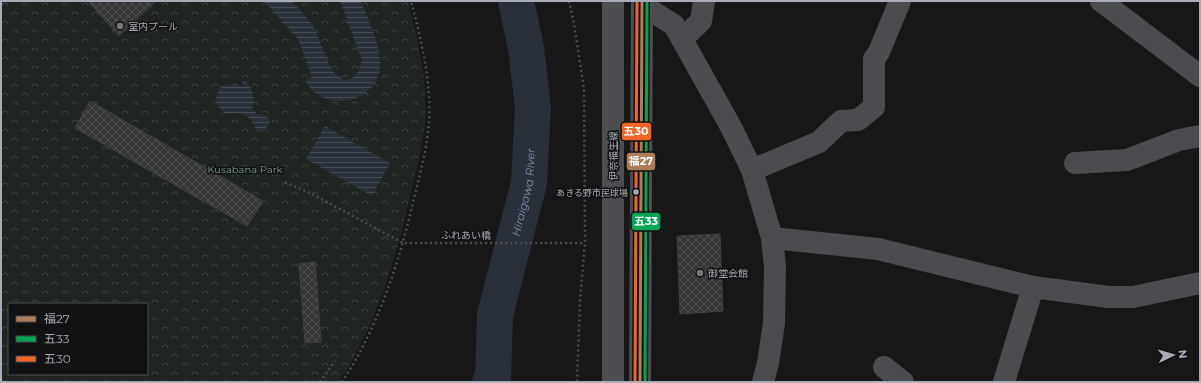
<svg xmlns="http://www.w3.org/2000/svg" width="1201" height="383" viewBox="0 0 1201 383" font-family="Montserrat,'Noto Sans JP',sans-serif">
<defs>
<pattern id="forest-crowns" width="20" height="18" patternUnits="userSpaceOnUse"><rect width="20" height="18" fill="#1f2621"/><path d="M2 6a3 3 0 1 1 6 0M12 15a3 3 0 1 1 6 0" fill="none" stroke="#3d433f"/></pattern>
<pattern id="water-rules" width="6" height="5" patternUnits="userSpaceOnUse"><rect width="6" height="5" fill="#2a3039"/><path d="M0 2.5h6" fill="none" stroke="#464b54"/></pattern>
<pattern id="building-cross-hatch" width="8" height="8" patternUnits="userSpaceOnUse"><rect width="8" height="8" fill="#353536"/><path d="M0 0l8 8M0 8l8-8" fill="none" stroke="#4f5051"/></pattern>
</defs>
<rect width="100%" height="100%" fill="#171717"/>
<path fill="url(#forest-crowns)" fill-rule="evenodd" d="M1,1h407c10,39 20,80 17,120 -1,21 -7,42 -12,63 -15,68 -35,139 -74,198h-338zM9,304h138v70h-138z"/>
<g fill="url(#water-rules)">
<path d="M264,1h28l21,24 19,46 12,9 7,-1 7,-7 4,-12 -22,-59h21c7,20 20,43 19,64 -1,39 -58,50 -75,15l7,-3 -14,-38z"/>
<path d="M244,80c10,7 10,18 8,28l5,6 7,1 6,5 -1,5 -6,6 -5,1c-4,-4 -3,-6 -6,-11 -7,-9 -18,-8 -27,-8 -11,-8 -11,-16 -4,-27l6,-2 14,2z"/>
<polygon points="325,126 390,163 372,196 306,159"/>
</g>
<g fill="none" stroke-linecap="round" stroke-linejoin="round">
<path stroke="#2a3039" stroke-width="36" id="s1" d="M490,382l3,-2 2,-65 34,-132 4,-76 -7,-59 -10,-47"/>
</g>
<g fill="url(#building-cross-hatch)" stroke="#3f4043">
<polygon points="88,1 156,1 119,36"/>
<polygon points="90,101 263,201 247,226 75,128"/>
<polygon points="720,234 723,311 680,314 677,236"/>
<polygon points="315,262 321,342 305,343 299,264"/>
</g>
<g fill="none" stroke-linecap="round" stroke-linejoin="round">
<g stroke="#4d4d52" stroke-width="2.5" stroke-dasharray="2 3" stroke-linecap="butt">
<polyline points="569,1 574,24 584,89 585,243 580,300 577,382"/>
<polyline points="285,182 310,193 403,243 585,243"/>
<polyline points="320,382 335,361"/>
<path d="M342,382c37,-56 58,-122 73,-188 6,-23 12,-47 14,-71 3,-39 -8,-84 -18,-122"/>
</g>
<g stroke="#4b4c50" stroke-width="22">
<polyline points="1101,1 1200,76"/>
<polyline points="642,5 674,25 731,127 752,170 772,238 775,267 774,323 768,363 763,382"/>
<polyline points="682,39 701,21 704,1"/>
<polyline points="1075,163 1127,160 1179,140 1200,136"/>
<polyline points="752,170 819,142 841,121 858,120 874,107 874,59 879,52 900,1"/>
<polyline points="772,238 878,249 1033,287 1109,297 1133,297 1200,283"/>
<polyline points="884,367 903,382"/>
<polyline points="1004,382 1033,287"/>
</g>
<g stroke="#4d4e52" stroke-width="22">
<polyline points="613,1 613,382"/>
<polyline points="640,382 642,1"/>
</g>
<defs>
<polyline id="bus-1" points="640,382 642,1"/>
<polyline id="bus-2" points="645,382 647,1"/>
<polyline id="bus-3" points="635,382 637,1"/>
</defs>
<use href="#bus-1" stroke="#111113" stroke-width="6"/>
<use href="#bus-2" stroke="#111113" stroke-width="6"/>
<use href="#bus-3" stroke="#111113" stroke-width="6"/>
<use href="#bus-1" stroke="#b07c57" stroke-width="3"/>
<use href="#bus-2" stroke="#00a651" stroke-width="3"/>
<use href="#bus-3" stroke="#f26522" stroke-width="3"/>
</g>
<g fill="#757780" stroke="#111113" stroke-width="1.5">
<circle cx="120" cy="26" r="4"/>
<circle cx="700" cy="273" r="4"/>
</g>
<circle fill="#a8abb8" stroke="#111113" stroke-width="1.5" cx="636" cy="192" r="3.5"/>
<g text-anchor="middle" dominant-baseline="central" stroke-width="3" stroke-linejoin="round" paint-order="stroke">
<g font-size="9" fill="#a8abb8" stroke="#111113" text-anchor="end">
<text x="628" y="192">あきる野市民球場</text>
</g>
<g font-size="10" fill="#a8abb8" stroke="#111113" text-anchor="start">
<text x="128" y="26">室内プール</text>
<text x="708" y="273">御堂会館</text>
</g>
<g font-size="10" fill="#a8abb8" stroke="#111113">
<text transform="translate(613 156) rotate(-90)">伊奈福生線</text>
<text x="466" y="235">ふれあい橋</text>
</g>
<g font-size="10" fill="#7fa385" stroke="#111113">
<text x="245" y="169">Kusabana Park</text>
</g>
<g font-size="11" font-style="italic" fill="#7e95b3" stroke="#111113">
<text stroke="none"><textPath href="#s1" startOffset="195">Hiraigawa River</textPath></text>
</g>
</g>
<g stroke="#111113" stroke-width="1.5">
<rect x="621" y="122" width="31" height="19" rx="4" fill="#f26522"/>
<rect x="626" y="152" width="30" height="19" rx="4" fill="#b07c57"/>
<rect x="631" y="212" width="30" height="19" rx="4" fill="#00a651"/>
</g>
<g font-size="11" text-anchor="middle" font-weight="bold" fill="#fff">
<text x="636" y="135">五30</text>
<text x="641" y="165">福27</text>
<text x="646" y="225">五33</text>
</g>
<rect width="1201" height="383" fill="none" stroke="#a8abb8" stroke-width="4"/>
<rect x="8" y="303" width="140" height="72" fill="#111113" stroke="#4d4f55"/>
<rect x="16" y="316" width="20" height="6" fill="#b07c57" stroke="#4d4f55"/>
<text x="44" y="323" font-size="12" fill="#a8abb8">福27</text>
<rect x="16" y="336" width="20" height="6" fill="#00a651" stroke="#4d4f55"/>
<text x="44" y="343" font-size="12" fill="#a8abb8">五33</text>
<rect x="16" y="356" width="20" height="6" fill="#f26522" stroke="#4d4f55"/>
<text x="44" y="363" font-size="12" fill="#a8abb8">五30</text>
<g transform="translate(1173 355) rotate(85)" stroke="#111113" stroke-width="3" paint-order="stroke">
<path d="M0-3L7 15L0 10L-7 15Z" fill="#a8abb8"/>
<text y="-6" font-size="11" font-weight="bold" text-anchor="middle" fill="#a8abb8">N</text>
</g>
</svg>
